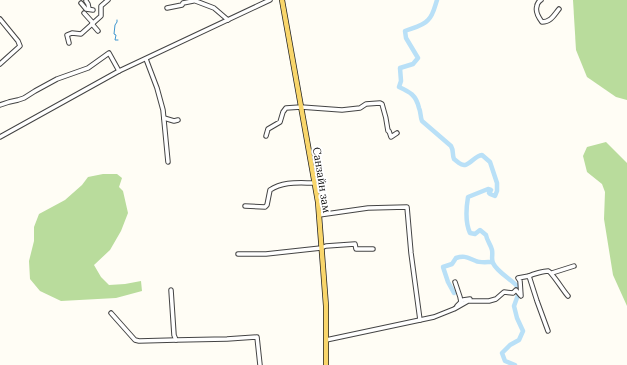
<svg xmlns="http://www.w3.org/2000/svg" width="627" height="365" viewBox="0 0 627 365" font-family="Lora,serif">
<rect width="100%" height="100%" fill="#fffdf5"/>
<g fill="#b9dc9c">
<polygon points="573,0 627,0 627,100 616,97 587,77 576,50"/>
<polygon points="606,142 627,163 627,306 613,275 604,219 605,192 602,184 587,172 583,156 587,147"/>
<polygon points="103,174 117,174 122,178 119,187 123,191 128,213 121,231 110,250 94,265 101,277 109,285 125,284 141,281 142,291 116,298 61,301 40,291 30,279 29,261 34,241 34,227 39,214 65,200 82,185 88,177"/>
</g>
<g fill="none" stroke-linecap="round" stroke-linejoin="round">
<polyline stroke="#3f96cf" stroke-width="1" points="117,20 117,22 115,25 114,34 116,35 115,40 118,40"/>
<g stroke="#b9e0f7" stroke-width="4.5">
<path d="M437,0c-2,6 -4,16 -9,20 -5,6 -16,8 -23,11l1,7 12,20 -5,6 -13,4 1,13 -2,6c11,5 17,8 20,21 2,4 1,8 3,13l29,25c3,5 1,9 3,13 0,0 5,4 5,4 9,7 14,-7 23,-8l8,7 7,21v8l-2,5 -5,-2 -1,-1 2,-3 -3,-1 -20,8c-2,12 -3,25 2,36l5,1 5,-4 6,5c1,6 5,10 6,15 1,5 -1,9 1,13 4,9 18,16 25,24v8l-4,11 3,12 6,13 -4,9 -9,5 -8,8 3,8 10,4"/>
<path d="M454,293l-6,-11 -5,-15 9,-3 4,-6c9,-3 12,0 20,3 4,2 11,1 16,1"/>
</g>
<defs>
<g id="minor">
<polyline points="193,0 214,8 228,20"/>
<path d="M541,0c-2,1 -4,4 -4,6 -2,5 2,12 5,16 9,0 12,-7 17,-13"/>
<polyline points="86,1 88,4 89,9"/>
<polyline points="81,3 86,9 93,10"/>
<polyline points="167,8 182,5 183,3 193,1"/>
<polyline points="84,13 93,23"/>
<polyline points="0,19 18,41 20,46 0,64"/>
<polyline points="92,24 98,31"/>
<polyline points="69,43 67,35 72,33 81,34 101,16 101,6 108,0"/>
<polyline points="146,59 157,88 163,110 168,162"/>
<polyline points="0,105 9,102 18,100 24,98 35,91 57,79 88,68 109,53 119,71"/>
<polyline points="164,118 174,121 178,120"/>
<path d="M266,136l2,-7 12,-7 3,-10 3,-4 15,-1 41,3 18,-2 6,-4 14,-1 2,1c3,9 5,18 6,27h1l2,6 6,-4"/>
<polyline points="0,137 119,71 270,0"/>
<path d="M245,206l20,1 2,-2 3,-15c13,-9 29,-7 44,-7"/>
<polyline points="319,215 368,208 407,207 411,253 420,320"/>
<polyline points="238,254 266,254 321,248 326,246 355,244 356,249 373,249"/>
<polyline points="552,273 574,266"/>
<path d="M529,276c4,-2 15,-5 19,-5 4,1 16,21 20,25"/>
<polyline points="455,282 460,297 461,302"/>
<polyline points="171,290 174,335 176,340 227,339 257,337 260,365"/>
<polyline points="457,306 463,300 470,299"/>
<polyline points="111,313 135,340 139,341 176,340"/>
<polyline points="326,340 434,317 454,309 468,301 489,301 496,299 504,292 513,293 516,290 521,296 520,281 518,278 529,276 537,301 548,331"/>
</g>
<polyline id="major" points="282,0 318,202 326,306 326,365"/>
</defs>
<use href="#minor" stroke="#444" stroke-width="5.5"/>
<use href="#major" stroke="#222" stroke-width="6"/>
<use href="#minor" stroke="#fff" stroke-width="3.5"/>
<use href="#major" stroke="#f9d66b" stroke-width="4.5"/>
</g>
<g text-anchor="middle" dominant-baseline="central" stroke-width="4" stroke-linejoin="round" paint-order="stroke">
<g font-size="11" fill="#111" stroke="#fff">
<text transform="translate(322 180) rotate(81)">Санзайн зам</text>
</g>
</g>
</svg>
